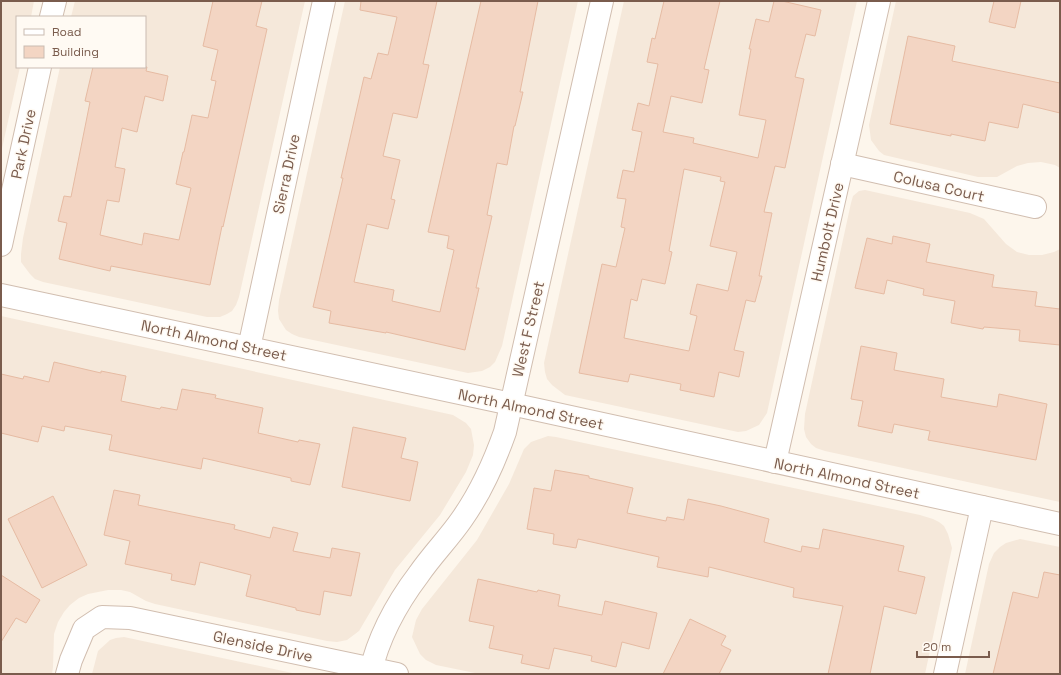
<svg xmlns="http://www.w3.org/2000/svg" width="1061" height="675" viewBox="0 0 1061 675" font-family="'Space Grotesk',sans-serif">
<rect width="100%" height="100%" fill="#fdf6ec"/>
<g fill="#f5e8da">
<polygon points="1,1 34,1 31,17 17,17 17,67 20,67 1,153"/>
<polygon points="75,1 305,1 239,297 236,305 232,311 227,314 220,317 207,317 43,282 35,279 30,274 21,262 21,254 23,238 60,67 145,67 145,17 71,17"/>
<polygon points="345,1 578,1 502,346 495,362 490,367 482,371 468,373 299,337 292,334 286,330 279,319 278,311 279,300"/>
<polygon points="624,1 857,1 767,413 759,425 746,431 738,432 565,395 552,385 547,379 545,372 544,363"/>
<polygon points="896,1 1060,1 1060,168 1055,165 1041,162 1028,163 1017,166 997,177 978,177 884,155 879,151 871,140 869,125"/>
<polygon points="865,190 970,213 984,219 1006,244 1017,252 1029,255 1042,255 1054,252 1060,249 1060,502 825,451 816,448 811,444 806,437 804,429 805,414 851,203 853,196 859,191"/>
<polygon points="1,316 453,415 466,423 471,429 474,445 473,455 466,472 440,515 395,570 359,631 347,640 337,642 327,641 155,604 146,601 130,592 121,590 108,590 88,594 79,598 70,605 64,612 58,622 54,634 53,667 52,674 1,674"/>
<polygon points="548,436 556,437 920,515 933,519 939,522 944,526 948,534 952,548 925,674 480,674 436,665 426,660 420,654 412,637 416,620 422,609 477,540 509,484 524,449 531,442"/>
<polygon points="1020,539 1060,547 1060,674 965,674 989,564 994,553 1000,547 1006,543"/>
<polygon points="124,637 297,674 92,674 98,651 110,640 116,638"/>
</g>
<g fill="#f3d5c3" stroke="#e6bba3" fill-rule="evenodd">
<polygon points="213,1 262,1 256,26 267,29 223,227 222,226 210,285 111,266 110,271 59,259 67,223 58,221 64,196 71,197 90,102 85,101 93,67 147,67 146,71 168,76 163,101 145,96 137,132 122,128 115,167 125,169 119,202 107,200 100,235 142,245 144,233 179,240 191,188 176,184 183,152 184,152 192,115 208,118 216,81 211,80 218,50 203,46"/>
<polygon points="361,1 437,1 423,64 429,65 417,118 393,113 383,156 400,160 391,199 395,200 388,229 367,224 354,282 394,290 392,301 440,312 454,250 447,248 449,236 428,232 481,1 538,1 520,92 523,92 515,126 514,126 507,165 497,163 487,215 492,216 476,288 479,288 465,350 386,332 386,333 329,323 331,311 313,307 343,178 341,178 364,77 371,79 378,53 388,55 397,17 360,10"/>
<path d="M664,1h56l-16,68 5,1 -7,33 -31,-7 -8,36 31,6 -1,5 65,15 8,-38 -27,-5 12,-66h-2l7,-30 13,3 5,-21h8l39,9 -6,26 -9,-2 -11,43 9,2 -19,89 -10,-2 -11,46 8,1 -13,63h3l-7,26 -9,-2 -12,50 10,2 -5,25 -20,-5 -5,25 -34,-7 1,-6 -51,-10 -2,8 -49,-9 23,-109 14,3 9,-39 -4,-1 5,-28 -9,-1 6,-28 11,2 8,-40 -10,-2 6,-27 11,3 9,-42 -11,-2 5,-24 3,1zM684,169l37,8 -1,4 5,1 -15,64 27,6 -9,39 -31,-7 -7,30 7,2 -8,35 -65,-13 7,-39 6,2 5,-22 23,5 7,-32 -3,-1z"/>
<polygon points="994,1 1021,1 1015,28 989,22"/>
<polygon points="908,36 955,46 952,61 1060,83 1060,113 1023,104 1018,128 989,122 985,141 951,134 951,136 890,124"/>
<polygon points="893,236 930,244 926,262 994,275 992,287 1037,292 1035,306 1060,309 1060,345 1019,341 1020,330 984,327 983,329 951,323 955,301 923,295 924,289 887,280 884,294 855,288 867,238 892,244"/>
<polygon points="861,346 897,353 894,370 944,379 941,397 997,407 999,394 1047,404 1036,460 928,440 930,431 894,424 892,433 858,426 863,401 851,399"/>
<polygon points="54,362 101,373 101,371 126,376 121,401 160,409 161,407 177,410 182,389 216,395 215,398 263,408 258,433 298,442 299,440 320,444 310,485 291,481 291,478 203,458 201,469 109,450 112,435 65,426 64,431 42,426 38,442 1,433 1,374 23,379 24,376 49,382"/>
<polygon points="353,427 406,438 401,458 418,462 410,501 342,487"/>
<polygon points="555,470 589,476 589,478 633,488 627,513 666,521 667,517 684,520 688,499 721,506 769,519 764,542 801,552 802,546 819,549 823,529 904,546 898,571 925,577 916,614 884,606 870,674 828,674 843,606 793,597 794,588 709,567 708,577 657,567 659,557 578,539 576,548 553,544 554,534 527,529 534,488 551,491"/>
<polygon points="114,490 140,495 138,505 235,525 234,529 270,538 273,527 298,533 293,551 330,558 332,548 360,553 351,596 324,591 320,615 296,610 296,608 246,596 251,575 200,562 195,585 171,580 172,574 125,564 130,541 104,535"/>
<polygon points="53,496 87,565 42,588 8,519"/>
<polygon points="1044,572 1060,575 1060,674 993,674 1013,592 1038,598"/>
<polygon points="1,575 40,600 26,623 16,618 1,642"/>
<polygon points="478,579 537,592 538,590 560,595 558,606 602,615 605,601 657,613 649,649 622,642 616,667 591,661 592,656 554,648 549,669 521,663 523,655 489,648 494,626 469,621"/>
<polygon points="690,619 726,636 721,645 731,650 719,674 663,674"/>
</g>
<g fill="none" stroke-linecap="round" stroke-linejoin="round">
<defs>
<g id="minor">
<polyline points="51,17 55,1"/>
<polyline points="842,164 1035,207"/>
<polyline points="1,245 40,67"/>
<polyline points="1,295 511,404 1060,524"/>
<polyline points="249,348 324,1"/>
<polyline points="775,462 879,1"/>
<polyline points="67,674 71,660 84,629 102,617 130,618 397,674"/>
<path d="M370,674c8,-36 27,-71 49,-100 13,-19 30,-36 43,-55 19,-27 32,-56 43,-87l97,-431"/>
<polyline points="945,674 982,507"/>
</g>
</defs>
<use href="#minor" stroke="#d1beb0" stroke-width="24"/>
<use href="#minor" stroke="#fff" stroke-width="22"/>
</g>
<g text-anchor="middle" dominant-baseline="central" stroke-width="3" stroke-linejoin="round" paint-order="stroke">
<g font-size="15" fill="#7a5c4d" stroke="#fffaf3">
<text transform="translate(23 144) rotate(-78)">Park Drive</text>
<text transform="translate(286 174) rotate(-78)">Sierra Drive</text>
<text transform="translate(939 186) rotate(13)">Colusa Court</text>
<text transform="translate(827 232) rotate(-77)">Humbolt Drive</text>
<text transform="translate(528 329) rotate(-77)">West F Street</text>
<text transform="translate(214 340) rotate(12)">North Almond Street</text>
<text transform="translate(531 409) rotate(12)">North Almond Street</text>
<text transform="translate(847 478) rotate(12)">North Almond Street</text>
<text transform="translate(263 646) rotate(12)">Glenside Drive</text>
</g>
</g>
<rect width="1061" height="675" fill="none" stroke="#7a5c4d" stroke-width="4"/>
<rect x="16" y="16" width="130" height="52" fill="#fffaf3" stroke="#cabbb1"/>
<rect x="24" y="29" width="20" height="6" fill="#ffffff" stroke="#cabbb1"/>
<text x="52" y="36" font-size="12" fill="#7a5c4d">Road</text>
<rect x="24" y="46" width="20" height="12" fill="#f3d5c3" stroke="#cabbb1"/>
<text x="52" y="56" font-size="12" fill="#7a5c4d">Building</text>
<path d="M917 651v6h72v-6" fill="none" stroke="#7a5c4d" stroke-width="2"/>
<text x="923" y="651" font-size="12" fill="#7a5c4d" stroke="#fffaf3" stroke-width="3" paint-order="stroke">20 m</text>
</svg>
